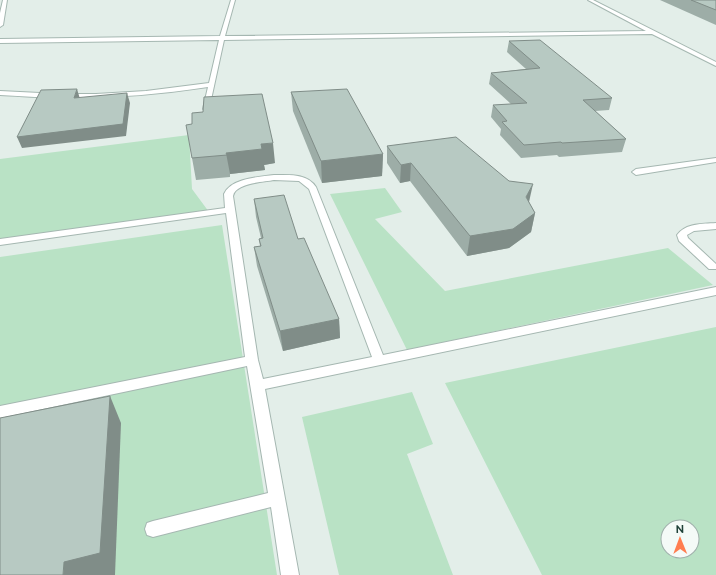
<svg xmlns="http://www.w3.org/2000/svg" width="716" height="575" viewBox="0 0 716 575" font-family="Raleway,sans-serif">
<rect width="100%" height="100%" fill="#e3eee9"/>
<g fill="#b9e2c5" fill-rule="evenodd">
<polygon points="189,135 192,189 209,212 0,239 0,159"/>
<polygon points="385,188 402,212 375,219 445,291 668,248 713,285 407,350 330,194"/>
<polygon points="222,225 277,575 0,575 0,257"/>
<path d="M716,327v248h-174l-97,-192zM668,527h24v24h-24z"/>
<polygon points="412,392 433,444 407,454 453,575 339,575 302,417"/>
</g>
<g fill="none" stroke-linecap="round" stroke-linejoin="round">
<defs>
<g id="lane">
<polygon points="3,0 7,0 3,25 0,27 0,13"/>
<path d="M231,0h4l-10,36 421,-5 -58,-31h5l123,62v4l-64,-32 -428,6 -15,69 -3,2 -3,-2 5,-22c-46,7 -92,11 -138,11 -23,0 -47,-2 -70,-3v-4l60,3h36l50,-3 63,-8 10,-43 -219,3v-4l220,-3z"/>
<polygon points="716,158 716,162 636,175 632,172 636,169"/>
<path d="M274,175c15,0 33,-2 42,12l67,168 333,-68v8l-451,94 34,186h-18l-10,-68 -118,30 -6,-2 -2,-6 2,-6 6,-2 115,-28 -21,-127 -247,52v-12l245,-49 -19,-144 -226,32v-6l225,-31 -1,-14c7,-16 35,-17 50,-19zM274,180l25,1 10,8 63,168 -109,22 -5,-19 -25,-164c2,-13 31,-14 41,-16z"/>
<path d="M716,223v6l-22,2 -7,4 1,3 28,26v5h-7l-30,-28 -2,-6c9,-12 25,-11 39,-12z"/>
</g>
</defs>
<use href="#lane" stroke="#a5b7b1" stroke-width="2"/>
<use href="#lane" fill="#fff" fill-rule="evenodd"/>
</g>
<g fill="#9dada7">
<polygon points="660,0 716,0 716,25"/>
<polygon points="509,41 612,98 609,110 595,111 626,139 622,152 559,157 557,155 521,158 500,135 501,129 491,117 493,105 511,104 489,84 491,73 526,69 507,52"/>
<polygon points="291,92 383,154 382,176 322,183 293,111"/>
<polygon points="203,112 275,163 264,165 265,170 230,174 230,177 196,180 192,158 192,124"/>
<polygon points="387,146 529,202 535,213 531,232 509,248 467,256 410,181 400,183 387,163"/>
<polygon points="254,199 298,239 339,319 340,338 283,351 257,266 254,247 260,246 259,239 261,238 256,217"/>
</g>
<g fill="#808d88">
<polygon points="77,89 80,99 74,98"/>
<polygon points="127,93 130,103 126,136 22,148 17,137"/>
<polygon points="273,143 275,163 264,165 265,170 230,174 226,153 261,144"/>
<polygon points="383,154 382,176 322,183 321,161"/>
<polygon points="411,163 410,181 400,183 401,165"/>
<polygon points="533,184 529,202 526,197"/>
<polygon points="535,213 531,232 509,248 467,256 470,236"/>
<polygon points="339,319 340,338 283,351 280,331"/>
<polygon points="110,396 121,423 115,575 63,575 64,562"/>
</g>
<g fill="#b7c9c2" stroke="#808d88">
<polygon points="691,0 716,0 716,10"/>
<polygon points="540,40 612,98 583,100 626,139 562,143 561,142 524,145 502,122 507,121 493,105 527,103 491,73 540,68 509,41"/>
<polygon points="77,89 74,98 127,93 123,124 17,137 41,90"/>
<polygon points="347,89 383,154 321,161 291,92"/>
<polygon points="262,94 273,143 261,144 262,149 226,153 227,155 192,158 186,125 192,124 192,113 203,112 204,97"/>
<polygon points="456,137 509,181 533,184 526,197 535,213 513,229 470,236 411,163 401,165 387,146"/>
<polygon points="284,195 298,239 304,238 339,319 280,331 254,247 261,246 259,239 263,238 254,199"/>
<polygon points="110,396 100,553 64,562 63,575 0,575 0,418"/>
</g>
<g transform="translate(680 539) rotate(359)"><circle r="19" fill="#f4faf7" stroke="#9fb0ab"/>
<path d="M0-3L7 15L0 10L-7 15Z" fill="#ff7d50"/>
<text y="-6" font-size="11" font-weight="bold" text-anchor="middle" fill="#204239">N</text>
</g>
</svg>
